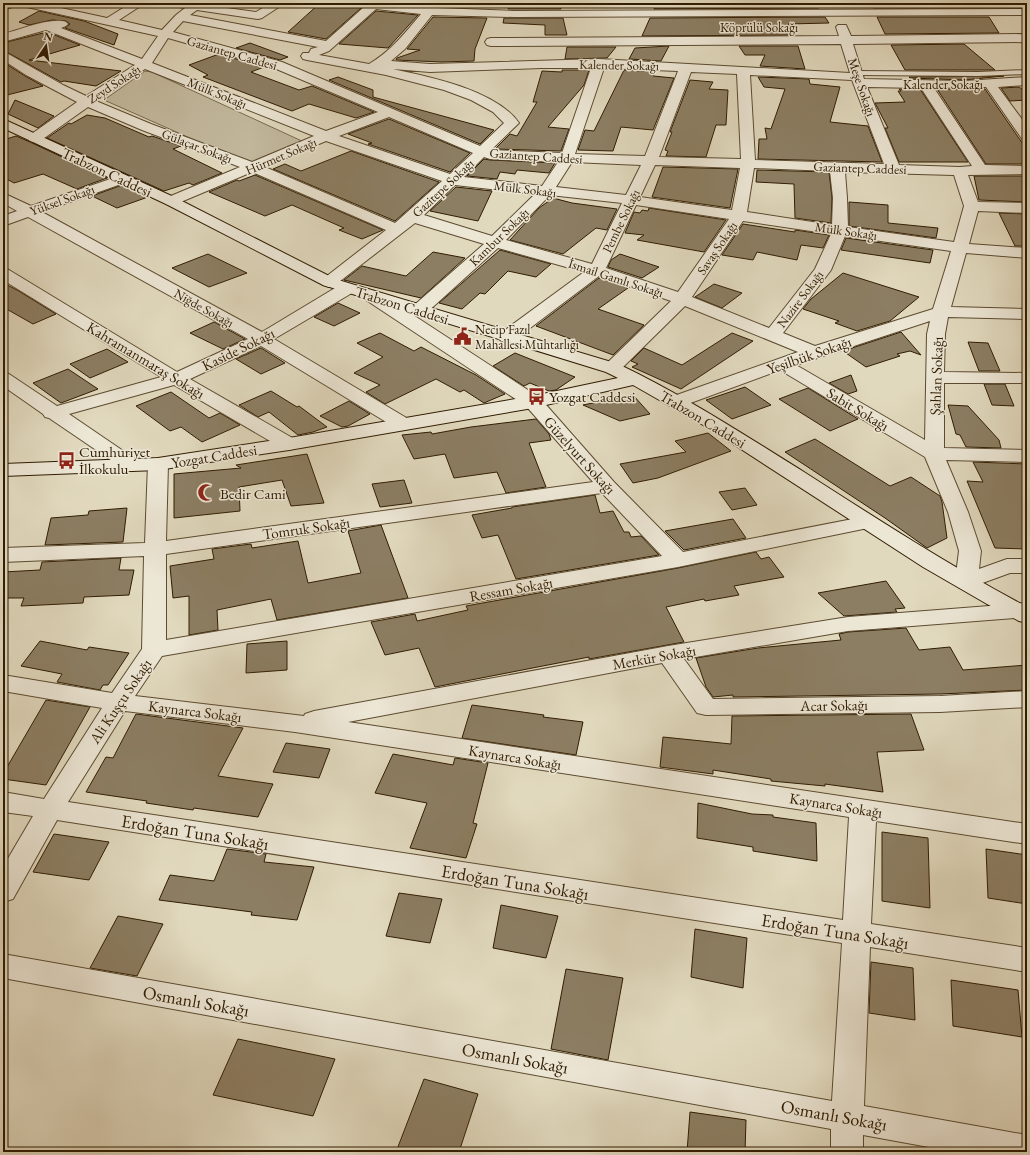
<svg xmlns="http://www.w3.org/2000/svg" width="1030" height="1155" viewBox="0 0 1030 1155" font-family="'EB Garamond',serif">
<rect width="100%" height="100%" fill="#e1d9be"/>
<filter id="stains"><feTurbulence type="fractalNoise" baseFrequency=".005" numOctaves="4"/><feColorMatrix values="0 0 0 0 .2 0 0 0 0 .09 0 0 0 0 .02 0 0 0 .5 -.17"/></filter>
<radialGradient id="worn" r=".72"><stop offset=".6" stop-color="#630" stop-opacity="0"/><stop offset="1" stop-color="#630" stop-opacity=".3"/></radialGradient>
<polygon fill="#c3b99e" stroke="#7a6a50" points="145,71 152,72 304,142 251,165 104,100"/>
<g fill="#8c7e63" stroke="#301c01">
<polygon points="320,3 350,3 353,6 361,8 326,39 288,32"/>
<polygon points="540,3 560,3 561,9 508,9 509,4 541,5"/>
<polygon points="688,3 819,3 819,8 654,9 656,5 673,6 673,4 689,4"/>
<polygon points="873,3 980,4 983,8 873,8 871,5 874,5"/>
<polygon points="39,11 84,21 118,34 114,45 65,28 70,24 66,21 52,20 29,25 19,22"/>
<polygon points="376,11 418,15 388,48 339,44"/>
<polygon points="433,17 487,18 475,49 474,61 442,62 396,60 397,58 420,50 407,49"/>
<polygon points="825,17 829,23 788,24 794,35 642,36 650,18"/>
<polygon points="877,17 989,17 999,33 885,34"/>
<polygon points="504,18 563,18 567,35 545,35 545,25 503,23"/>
<polygon points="47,32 80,45 29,60 121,71 96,86 64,81 61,82 3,50 3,43"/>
<polygon points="250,43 288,57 280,60 236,48"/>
<polygon points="964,44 995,70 905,70 891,45"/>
<polygon points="669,46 661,61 629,59 635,48"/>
<polygon points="739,46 798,46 805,69 760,66 765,55 745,55"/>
<polygon points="567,47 616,47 607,58 565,59"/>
<polygon points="219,54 264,67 251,72 299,90 312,86 374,112 356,118 309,104 292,111 203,77 208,75 189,65"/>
<polygon points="3,62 25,76 43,86 3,96"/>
<polygon points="562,70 589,70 584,85 548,127 569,129 561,151 495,149 510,134 517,136 537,102 533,102 542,71 562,72"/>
<polygon points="624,70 655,72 653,76 674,78 653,130 621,127 613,151 578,150 585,130 594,131"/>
<polygon points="1004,76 964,80 910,78 909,77"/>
<polygon points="338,77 373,90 373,97 494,130 480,144 329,80"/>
<polygon points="758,77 809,79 810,84 840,87 830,122 868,126 882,162 758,159 759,139 767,139 765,128 771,129 785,89 764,87"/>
<polygon points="690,80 713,82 709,89 728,90 726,125 716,125 706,157 666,156 668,151 665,150 672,132 670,132"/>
<polygon points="1019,87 1027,93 1027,100 1010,101 1001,88"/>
<polygon points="899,89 920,89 968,162 899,162 885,128 888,128 875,103 905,102 898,91 901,91"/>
<polygon points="937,89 985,89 1027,150 1027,164 986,164"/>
<polygon points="15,100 54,116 38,128 8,114"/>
<polygon points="87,115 105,118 149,137 152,136 181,146 173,149 222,173 193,185 189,183 164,191 47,138 69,123 71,124"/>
<polygon points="389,119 470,153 450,172 368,144 372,143 348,134"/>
<polygon points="16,136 30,142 107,178 77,189 43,174 14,183 3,177 3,140"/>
<polygon points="351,151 439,182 395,221 273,169 285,164 301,171"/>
<polygon points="484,159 490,160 555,163 549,173 517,170 515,174 500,172 497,179 467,176"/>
<polygon points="663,167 738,169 730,208 652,197"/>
<polygon points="757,170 829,172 832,198 831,223 795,218 794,184 756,182"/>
<polygon points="255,175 383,230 362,239 339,230 344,228 292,205 265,216 209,192 237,180 239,181"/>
<polygon points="974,176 1027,176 1027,202 979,200"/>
<polygon points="122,185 148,197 117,208 92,196"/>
<polygon points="456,187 492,191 478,221 430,211"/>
<polygon points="553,198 572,203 617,209 607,230 596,228 563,254 510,240 539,208"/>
<polygon points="849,202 888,205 888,223 938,228 936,238 849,226"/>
<polygon points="649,208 726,220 704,252 637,240 644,235 625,233 634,212 640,213 642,210 648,211"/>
<polygon points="999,213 1027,214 1027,246 1015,246"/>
<polygon points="743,224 795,232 795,230 829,235 823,248 801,245 797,260 757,252 753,260 722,255"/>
<polygon points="846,238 933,250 930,263 841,250"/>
<polygon points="500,250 551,264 536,277 508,271 485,294 480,293 462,309 439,303"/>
<polygon points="433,252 465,258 421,298 344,280 362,266 406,276"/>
<polygon points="208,254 247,273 209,287 172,268"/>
<polygon points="620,254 659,267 642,278 608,267 611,260"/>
<polygon points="843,273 919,297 890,321 857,331 835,323 839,321 803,309 811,299"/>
<polygon points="599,278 628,288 598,309 644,325 613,355 536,326"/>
<polygon points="3,283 17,290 56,314 33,324 3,307"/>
<polygon points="714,284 742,293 722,308 695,297"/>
<polygon points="338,303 360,313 334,326 314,317"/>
<polygon points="214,322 216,323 245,339 223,349 190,333"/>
<polygon points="901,332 921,355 910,351 897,354 900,356 866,367 843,351"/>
<polygon points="380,333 414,351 421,347 476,375 505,394 484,403 464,390 460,392 436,379 385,404 366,392 380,385 354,373 383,357 357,343"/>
<polygon points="732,333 753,341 681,389 632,367 638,364 631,361 644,348 682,365"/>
<polygon points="968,342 988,343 1000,371 979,371"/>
<polygon points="261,348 285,363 261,374 236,359"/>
<polygon points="107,349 128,362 90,378 70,364"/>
<polygon points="515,353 575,377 556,390 549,391 530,383 524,386 493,366"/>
<polygon points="68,369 98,389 61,403 33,383"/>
<polygon points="851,375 857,391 848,394 829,383"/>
<polygon points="984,384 1005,384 1014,406 992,405"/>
<polygon points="745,387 771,405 732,419 706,400"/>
<polygon points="808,388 858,419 830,431 779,399"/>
<polygon points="271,391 297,407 299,406 327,427 313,432 298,435 269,412 258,417 239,405"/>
<polygon points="171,392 209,418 220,413 240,425 202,442 181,427 170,431 136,406"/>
<polygon points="633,395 650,414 620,421 583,405"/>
<polygon points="349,401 370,414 348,426 342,427 320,416"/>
<polygon points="948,405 968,406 999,440 1001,448 966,447 960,435 956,434"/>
<polygon points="536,419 549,434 551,440 529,443 546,487 506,493 497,472 454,478 445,454 414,459 402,435 431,432 432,434 471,427"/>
<polygon points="708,433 731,451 658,478 633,483 620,464 686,452 675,441"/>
<polygon points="815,439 890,486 911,477 940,496 942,502 947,538 927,548 885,518 785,452"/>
<polygon points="307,454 324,503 291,506 282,480 239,487 240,511 174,518 174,474 241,468 236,465"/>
<polygon points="973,462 1027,464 1027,549 995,548 967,481 983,482"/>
<polygon points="404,480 412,503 380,507 372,484"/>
<polygon points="745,488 757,505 732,510 719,492"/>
<polygon points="595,495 600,513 613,511 624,532 629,532 631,537 641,536 659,555 516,579 498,535 482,538 472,515 512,508 512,507"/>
<polygon points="127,508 123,542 45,545 51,518 88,515 89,511"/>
<polygon points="733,519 746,538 684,550 665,531"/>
<polygon points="381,525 408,598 277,620 271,599 217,610 218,630 189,635 189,596 173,598 170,566 214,559 212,549 251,544 252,548 298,541 308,583 361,573 348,531"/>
<polygon points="756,552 761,559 769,557 784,577 734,586 739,595 705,601 704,599 666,607 684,642 589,659 589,657 435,687 419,648 385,655 371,622 415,614 417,621 468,610 466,606 678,568"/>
<polygon points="121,558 119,570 134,570 129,595 84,597 83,603 21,606 24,598 3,598 3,572 40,570 42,562"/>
<polygon points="886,581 905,608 895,609 897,612 844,616 818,593"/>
<polygon points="906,628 919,650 950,647 963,670 1027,665 1027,690 940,694 733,697 733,695 713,697 706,687 696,658 758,648 841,640 839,634 848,632"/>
<polygon points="40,641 87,650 89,647 129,653 108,685 103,685 100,690 57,682 62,674 21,666"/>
<polygon points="287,641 287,670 246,673 247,644"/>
<polygon points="46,700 90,707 46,785 3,779 3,774"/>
<polygon points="472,705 544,715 543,717 583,722 576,755 462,738"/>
<polygon points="136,714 243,728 218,776 273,784 258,817 194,808 193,810 146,803 147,801 86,792 106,757 113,758"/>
<polygon points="911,714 924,750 877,752 883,792 825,784 825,786 771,781 771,779 713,770 713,774 660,767 663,737 731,744 732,716"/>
<polygon points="286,743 330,749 319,778 273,772"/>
<polygon points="393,754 453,765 455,758 488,763 473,823 477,824 466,858 410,848 427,803 375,793"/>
<polygon points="698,803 752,814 773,815 773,817 816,823 817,861 753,851 753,847 697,838"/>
<polygon points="882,832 928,838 930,908 882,901"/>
<polygon points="54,834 109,842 89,880 33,872"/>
<polygon points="227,849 266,854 264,862 314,867 297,920 251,915 252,912 159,900 170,875 214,881"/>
<polygon points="986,849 1027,855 1027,904 988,898"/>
<polygon points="399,893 442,899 430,943 386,936"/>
<polygon points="501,905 558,916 546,958 493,948"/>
<polygon points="118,916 163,924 137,976 90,968"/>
<polygon points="695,929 747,938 743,988 691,977"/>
<polygon points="871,962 913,968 915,1020 869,1013"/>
<polygon points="566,969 623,978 608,1060 551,1049"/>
<polygon points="951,980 1018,990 1022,1037 953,1026"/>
<polygon points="238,1039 335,1059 313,1116 213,1095"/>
<polygon points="424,1079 478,1094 459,1152 396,1152"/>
<polygon points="690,1112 746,1120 745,1152 687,1152"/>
</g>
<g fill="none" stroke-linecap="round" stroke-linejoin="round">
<defs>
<polygon id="lane" points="1027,70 1027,74 978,76 856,75 853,73 856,71 978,72"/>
<g id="street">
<path d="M3,3h35l69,15 24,-15h14l-26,17 43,10 14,-15 9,-7 -18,-3 -2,-2h41l-1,2 51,7 15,-9h14l-23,15 -4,1 -61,-9 -7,5 136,26 38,-34 -11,-2 -2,-2h36l39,4 4,-4h12l-4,5 76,3 513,-2v6l-513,2 -82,-2 -27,34 -14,12 39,3 169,-5 251,14 -9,-29 -350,2 -4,-1 -2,-3 2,-3 4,-1 348,-2 -3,-9 2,-2h8l5,11 176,-2v8l-174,2 11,35 100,2 63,-4v8l-29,2 29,39v14l-5,-1 -36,-52 -52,1 51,77 42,1v8l-59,1 10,27 49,1v10l-49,-2 -9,33 58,4v10l-61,-5 -15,54 76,2v10l-79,-2 -3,17 -1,38 83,1v10h-83v65l83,2v12l-81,-2 22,52 13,39 -2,18 28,-10h20v14h-17l-44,16 -8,-2 -3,-5 4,-31 -11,-39 -23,-55 -145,-87 -95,35 -7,2 -7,-2 -2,-4 2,-4 127,-45 -113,-46 -67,66 -6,1 -6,-1 -3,-4 3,-4 65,-63 -72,-25 -86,65 -6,1 -6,-1 -3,-4 3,-4 83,-61 -86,-24 -74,67 -6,1 -6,-1 -3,-4 3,-4 72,-63 -69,-21 -80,62 -6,2 -6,-2 -2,-3 2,-3 63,-49 -134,-58 -76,32 -5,1 -5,-1 -2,-3 2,-3 74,-31 -98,-37 -54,-23 -48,34 -5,1 -5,-1 -2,-3 2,-3 47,-33 -51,-27 -23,-15v-9l60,34 23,11 49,-31 -89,-35 -43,12v-8c17,-4 47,-17 63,-12l2,2 -2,2 -5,2 81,31 16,-23 -140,-31 -15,5zM376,9l45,5c-16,19 -30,37 -52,50l-50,-9 10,-4zM183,21l135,26 -7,2 -2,4h-6l-2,3 2,3 4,1 79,15 58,15 27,10 22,12 11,11 -24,23 -198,-84 -109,-30zM168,38l106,30 104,44 -52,19 -174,-68zM541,68h50l-29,85 -71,-3 28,-27c-23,-33 -89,-46 -126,-54l37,3zM604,68l74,3 -33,85 -70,-2zM145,69l169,67 -62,26 -101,-38 -55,-23zM691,72l46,2 4,85 -82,-2zM750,75l102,5 32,84 -129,-4zM867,87l54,1 51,78 -12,1 -61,-2zM389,117l84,36 -23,21 -111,-38zM326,141l116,40 -47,42 -130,-56zM484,157l6,2 68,3 -16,24 -78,-9zM572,162l69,3 -15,30 -70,-8zM655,165l85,3 -8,42 -92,-13zM754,168l76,3 3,27 -1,27 -85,-13zM845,172l109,3 10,31 -10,36 -106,-15 -1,-29zM455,185l80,9 -43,42 -68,-21zM550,195l72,8 -30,61 -86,-24zM636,205l93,14 -51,73 -72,-24zM743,221l88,13 -16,35 -46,59 -77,-31zM845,236l106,15 -18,58 -118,37 -32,-13 48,-63zM930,321l-3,13 -2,106 -129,-75z"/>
<polygon points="122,175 127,176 129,179 127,182 42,212 262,332 340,285 346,284 352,285 354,289 352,293 274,339 410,420 413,424 410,428 403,430 396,428 261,346 190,379 296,440 299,444 296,448 289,450 282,448 174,385 69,414 138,461 141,465 138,469 131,471 124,469 49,418 45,417 43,414 3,386 3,373 9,374 57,406 161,377 3,280 3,268 9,270 177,372 248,339 28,217 3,226 3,216 17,211 3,203 3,193 31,206"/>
<path d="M372,291l6,1 162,106 74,84 69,70 185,-36 7,2 3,4 -3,4 -7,2 -190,39 -516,89 -27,40 169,20 1,-2 9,-3 354,-65 180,-29 179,-14v14l-179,14 -164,28 29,40 227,-3 87,-5v16l-87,5 -234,3 -9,-2 -35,-50 -314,59 679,102v20l-151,-23 -5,103 156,24v24l-157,-25 -6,159 163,29v17h-71l-93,-17v17h-32v-23l-828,-151v-24l829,147 10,-158 -785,-123 -44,79 -10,3v-35l30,-51 -30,-4v-20l41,7 58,-91 -99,-17v-16l109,18 30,-44 2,-93 -141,6v-14l142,-5 3,-79 3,-4 7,-2 7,2 3,4 -2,77 427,-59 -67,-76 -160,-106 -2,-4 2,-4zM602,493l60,63 -496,84v-86zM125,711l170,21 554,85 -6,103 -775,-118z"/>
</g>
<path id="secondary" d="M3,119l173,79 159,81 283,85c65,31 125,70 186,108 73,47 146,94 223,135v16l-8,-2 -32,-17 -64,-37 -213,-138 -77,-44 -100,23 -244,42 -131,20 -155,6v-12l155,-6 131,-20 244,-42 85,-18 -12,-6 -283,-87 -157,-81 -163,-76z"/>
</defs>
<use href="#lane" stroke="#5c4b30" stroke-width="2"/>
<use href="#street" stroke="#5c4b30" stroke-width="2"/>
<use href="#secondary" stroke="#301c01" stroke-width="2"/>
<use href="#lane" fill="#ece6d5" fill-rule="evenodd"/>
<use href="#street" fill="#ece6d5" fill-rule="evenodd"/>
<use href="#secondary" fill="#ece6d5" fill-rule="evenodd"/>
</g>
<defs>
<symbol id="civic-bare" viewBox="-9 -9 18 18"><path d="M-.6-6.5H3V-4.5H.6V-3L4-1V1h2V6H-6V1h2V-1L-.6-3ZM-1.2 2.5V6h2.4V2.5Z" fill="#8f2418" stroke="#ece6d5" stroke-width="2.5" paint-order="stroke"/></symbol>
<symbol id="bus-bare" viewBox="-9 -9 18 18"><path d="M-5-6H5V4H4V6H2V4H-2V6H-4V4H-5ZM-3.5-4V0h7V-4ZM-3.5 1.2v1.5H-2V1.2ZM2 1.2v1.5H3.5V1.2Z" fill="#8f2418" stroke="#ece6d5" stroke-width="2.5" paint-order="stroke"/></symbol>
<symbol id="mosque-bare" viewBox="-9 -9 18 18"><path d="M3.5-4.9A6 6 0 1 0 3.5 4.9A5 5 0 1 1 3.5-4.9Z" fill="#8f2418" stroke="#ece6d5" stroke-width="2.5" paint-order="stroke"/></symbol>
</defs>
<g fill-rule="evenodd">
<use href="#civic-bare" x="450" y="324" width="25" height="25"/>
<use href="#bus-bare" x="524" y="384" width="25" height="25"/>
<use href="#bus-bare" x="54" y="448" width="25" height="25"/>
<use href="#mosque-bare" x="194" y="480" width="25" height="25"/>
</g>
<g text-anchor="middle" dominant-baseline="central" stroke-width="3" stroke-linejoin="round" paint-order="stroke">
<g font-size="13" fill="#301c01" stroke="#ece6d5">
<text x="759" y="27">Köprülü Sokağı</text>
<text transform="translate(232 53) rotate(16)">Gaziantep Caddesi</text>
<text transform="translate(619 65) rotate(1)">Kalender Sokağı</text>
<text transform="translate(114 84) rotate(-33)">Zeyd Sokağı</text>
<text x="943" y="84">Kalender Sokağı</text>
<text transform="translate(862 87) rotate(71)">Meşe Sokağı</text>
<text transform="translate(217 93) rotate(22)">Mülk Sokağı</text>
<text transform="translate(197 146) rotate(21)">Gülaçar Sokağı</text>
<text transform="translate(281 156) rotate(-23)">Hürmet Sokağı</text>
<text transform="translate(536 156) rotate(4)">Gaziantep Caddesi</text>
<text transform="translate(860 168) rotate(2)">Gaziantep Caddesi</text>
<text transform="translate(443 188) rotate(-43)">Gazitepe Sokağı</text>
<text transform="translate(525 189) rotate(7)">Mülk Sokağı</text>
<text transform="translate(62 200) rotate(-20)">Yüksel Sokağı</text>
<text transform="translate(621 221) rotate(-64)">Pembe Sokağı</text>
<text transform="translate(846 231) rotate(8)">Mülk Sokağı</text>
<text transform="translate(499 237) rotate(-44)">Kambur Sokağı</text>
<text transform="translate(717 248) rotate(-56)">Savaş Sokağı</text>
<text transform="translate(616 278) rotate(18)">İsmail Gamlı Sokağı</text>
<text transform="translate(800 299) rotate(-53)">Nazire Sokağı</text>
<text transform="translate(204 308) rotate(29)">Niğde Sokağı</text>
</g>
<g font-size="13" fill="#301c01" stroke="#ece6d5" text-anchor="start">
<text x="475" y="329">Necip Fazıl<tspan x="475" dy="15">Mahallesi Muhtarlığı</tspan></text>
</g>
<g font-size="15" fill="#301c01" stroke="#ece6d5">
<text transform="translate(107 172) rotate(25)">Trabzon Caddesi</text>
<text transform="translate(402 305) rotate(17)">Trabzon Caddesi</text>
<text transform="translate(238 349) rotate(-26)">Kaside Sokağı</text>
<text transform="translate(809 355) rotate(-19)">Yeşilbük Sokağı</text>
<text transform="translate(146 360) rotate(31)">Kahramanmaraş Sokağı</text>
<text transform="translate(936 376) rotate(-88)">Şahlan Sokağı</text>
<text transform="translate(858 409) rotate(31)">Sabit Sokağı</text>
<text transform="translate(703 419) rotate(31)">Trabzon Caddesi</text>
<text transform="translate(580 455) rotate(48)">Güzelyurt Sokağı</text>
<text transform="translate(214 456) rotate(-9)">Yozgat Caddesi</text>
<text transform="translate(306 528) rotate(-8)">Tomruk Sokağı</text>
<text transform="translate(511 589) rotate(-10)">Ressam Sokağı</text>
<text transform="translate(654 657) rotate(-10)">Merkür Sokağı</text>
<text transform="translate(120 701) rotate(-56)">Ali Kuşçu Sokağı</text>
<text transform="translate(834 705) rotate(-1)">Acar Sokağı</text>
<text transform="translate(195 711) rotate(7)">Kaynarca Sokağı</text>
<text transform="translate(515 757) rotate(9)">Kaynarca Sokağı</text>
<text transform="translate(836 805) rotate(9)">Kaynarca Sokağı</text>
</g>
<g font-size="15" fill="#301c01" stroke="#ece6d5" text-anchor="start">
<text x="549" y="396">Yozgat Caddesi</text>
<text x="79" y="451">Cumhuriyet<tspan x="79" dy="17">İlkokulu</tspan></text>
<text x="220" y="493">Bedir Cami</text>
</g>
<g font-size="18" fill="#301c01" stroke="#ece6d5">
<text transform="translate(195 832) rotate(9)">Erdoğan Tuna Sokağı</text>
<text transform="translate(515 882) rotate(9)">Erdoğan Tuna Sokağı</text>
<text transform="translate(835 931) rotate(9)">Erdoğan Tuna Sokağı</text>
<text transform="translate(196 1001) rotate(10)">Osmanlı Sokağı</text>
<text transform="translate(515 1058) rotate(10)">Osmanlı Sokağı</text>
<text transform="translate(834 1115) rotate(10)">Osmanlı Sokağı</text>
</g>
</g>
<rect width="1030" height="1155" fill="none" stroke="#e1d9be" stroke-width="16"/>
<rect x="4" y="4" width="1022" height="1147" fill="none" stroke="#301c01" stroke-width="2"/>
<rect x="8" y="8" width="1014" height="1139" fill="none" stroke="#301c01"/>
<g transform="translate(46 46) rotate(13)" stroke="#ece6d5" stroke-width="3" paint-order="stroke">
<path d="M0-3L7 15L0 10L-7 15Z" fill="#301c01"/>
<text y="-6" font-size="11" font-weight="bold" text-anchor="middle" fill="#301c01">N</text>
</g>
<rect width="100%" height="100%" filter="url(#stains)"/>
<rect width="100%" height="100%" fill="url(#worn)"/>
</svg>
